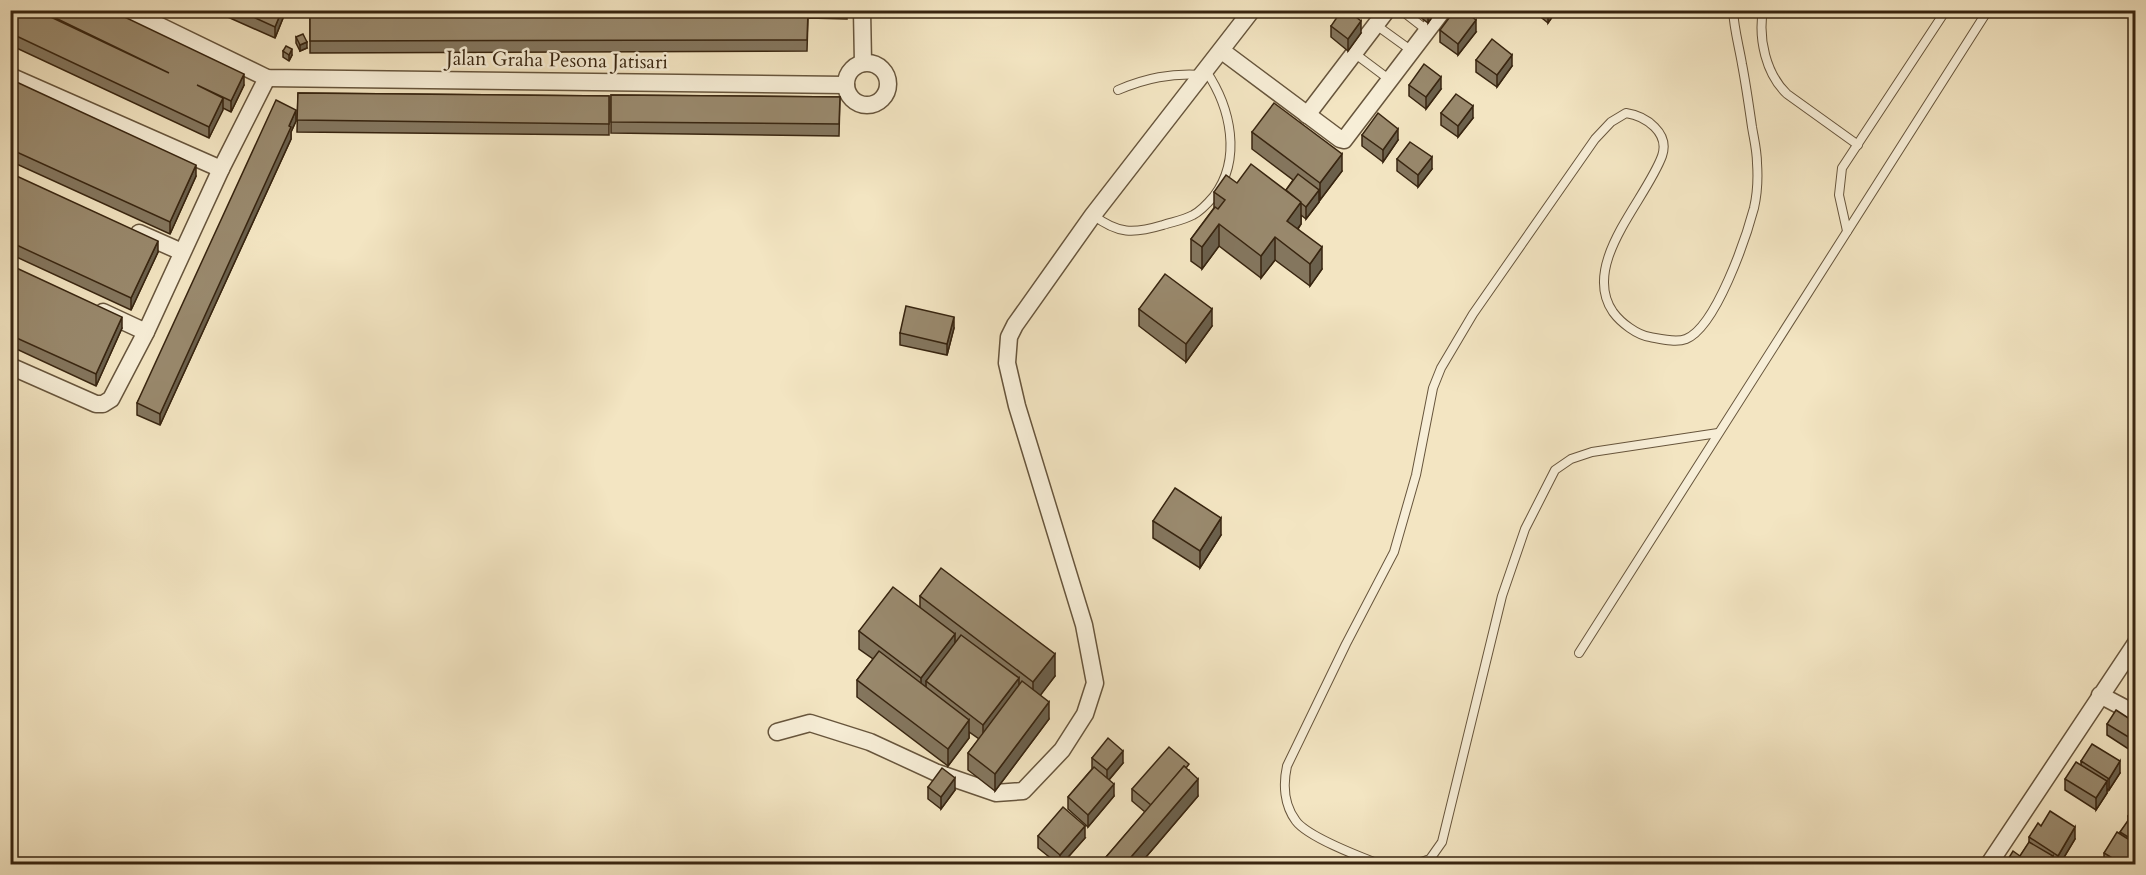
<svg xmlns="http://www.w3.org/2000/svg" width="2146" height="875" viewBox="0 0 2146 875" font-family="Cardo,serif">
<rect width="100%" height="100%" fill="#f3e5c2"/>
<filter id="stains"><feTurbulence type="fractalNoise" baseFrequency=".00333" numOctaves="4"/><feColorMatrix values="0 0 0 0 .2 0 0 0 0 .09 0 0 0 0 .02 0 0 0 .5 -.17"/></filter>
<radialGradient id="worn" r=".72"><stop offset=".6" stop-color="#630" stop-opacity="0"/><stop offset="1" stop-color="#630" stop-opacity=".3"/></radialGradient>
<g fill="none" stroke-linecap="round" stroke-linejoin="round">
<defs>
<g id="lane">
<polyline points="1401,10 1428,31"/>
<path d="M1763,10c-5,29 3,64 24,84l71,51"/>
<polyline points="1376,25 1412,51"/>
<polyline points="1354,53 1390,80"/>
<path d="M1118,90c28,-12 53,-17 84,-15"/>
<path d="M1093,215c25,19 40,19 70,10 9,-3 21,-5 30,-10 8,-4 15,-12 21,-19 28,-37 17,-88 -8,-125"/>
<polyline points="1847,231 1839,195 1842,168 1946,10"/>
<polyline points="1579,653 1988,10"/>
<path d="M1379,864c-21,-8 -71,-27 -83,-43 -12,-16 -13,-37 -9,-55l59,-122 48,-92 22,-77 17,-87 8,-20 32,-54 122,-175 16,-17 15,-9c20,3 44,20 36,43 -16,44 -82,108 -49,156 8,11 24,23 37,25 11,2 26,6 36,2 30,-12 60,-101 68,-131 3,-13 4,-31 3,-45 0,-12 -3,-24 -5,-36 -3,-21 -6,-42 -10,-63 -3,-18 -8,-35 -9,-54"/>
<polyline points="1416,864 1430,859 1442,842 1502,596 1525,529 1555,470 1571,459 1592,452 1718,433"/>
</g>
<g id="street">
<polyline points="127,10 267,78 846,85"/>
<polyline points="862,10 863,63"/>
<polyline points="1222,51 1340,139 1344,140 1443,10"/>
<circle cx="867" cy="84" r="21"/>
<polyline points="10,76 221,169"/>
<polyline points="1307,115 1387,10"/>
<polyline points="139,233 182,252"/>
<polyline points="103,312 146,332"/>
<polyline points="10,366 96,404 103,404 111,399 146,332 221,169 267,78"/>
<polyline points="2100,695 2136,714"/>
<polyline points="777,732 810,723 870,742 935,772 996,793 1023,791 1062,750 1085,714 1095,683 1084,625 1017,406 1007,363 1009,337 1015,325 1093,215 1252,10"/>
<polyline points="1989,864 2136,643"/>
</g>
</defs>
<use href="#lane" stroke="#67553c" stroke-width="10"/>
<use href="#street" stroke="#67553c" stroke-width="19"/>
<use href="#lane" stroke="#f7eed7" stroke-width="8"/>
<use href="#street" stroke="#f7eed7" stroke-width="16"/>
</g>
<g fill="#84765e" stroke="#382510" stroke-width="1.5">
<polygon points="10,10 110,10 244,85 231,112 223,108 209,138 10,45"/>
<polygon points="212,10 285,10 285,13 275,38"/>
<polygon points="287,10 302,10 300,16"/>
<polygon points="329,10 780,10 780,13 785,13 785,10 847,10 847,19 808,18 807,51 310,53 310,14 329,14"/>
<polygon points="1411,10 1437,10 1428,23"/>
<polygon points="1532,10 1557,10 1548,23"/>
<polygon points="1331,26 1361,33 1348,51 1331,37"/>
<polygon points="1440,30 1476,32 1458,55 1440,42"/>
<polygon points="296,37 307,48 300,51 296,43"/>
<polygon points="283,51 292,55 289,61 283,57"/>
<polygon points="1476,60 1512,66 1497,87 1476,72"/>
<polygon points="10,79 196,176 170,234 10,161"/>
<polygon points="1409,85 1441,89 1426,109 1409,96"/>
<polygon points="298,93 609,96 609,135 297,132"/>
<polygon points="611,95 840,97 839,136 611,133"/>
<polygon points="1441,113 1473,118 1458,137 1441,125"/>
<polygon points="296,121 291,132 291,139 160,425 137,415 137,403"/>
<polygon points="1252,132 1342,171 1320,200 1319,199 1319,202 1306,219 1301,215 1301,224 1298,229 1322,269 1310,286 1275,260 1261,278 1219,246 1202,269 1191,261 1191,239 1214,208 1214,192 1237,183 1286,190 1293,180 1252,149"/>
<polygon points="1362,135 1398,140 1383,162 1362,146"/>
<polygon points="1397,159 1432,169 1418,187 1397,171"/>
<polygon points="10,173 158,252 131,310 10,254"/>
<polygon points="10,265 122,328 96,386 10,346"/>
<polygon points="1139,309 1212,326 1186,362 1139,326"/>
<polygon points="954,328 947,355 900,345 900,333"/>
<polygon points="1153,521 1221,535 1200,568 1153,538"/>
<polygon points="920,596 1055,676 1040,695 1049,719 995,791 968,770 968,753 979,739 969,732 969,738 948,766 857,697 857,680 873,659 859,649 859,631 920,608"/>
<polygon points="2136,689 2136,710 2132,707 2132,696"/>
<polygon points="2136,723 2136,741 2130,750 2107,735 2107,724"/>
<polygon points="1092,758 1123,763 1109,780 1114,796 1088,827 1068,809 1068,797 1092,769"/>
<polygon points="2081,761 2120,773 2109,790 2107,789 2107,793 2096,810 2065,790 2065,779 2081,765"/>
<polygon points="1189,770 1198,796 1140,864 1100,864 1145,812 1132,801 1132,789"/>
<polygon points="928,787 955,790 941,809 928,799"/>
<polygon points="2136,806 2136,864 2104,864 2104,853 2120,834 2120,832 2128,822 2128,816"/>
<polygon points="2041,826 2075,839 2060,864 2053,864 2020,856 2029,843 2029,837"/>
<polygon points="1038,836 1085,838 1062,864 1058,864 1038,848"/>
</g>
<g fill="#6b604c" stroke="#382510" stroke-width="1.5">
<polygon points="282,10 285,10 285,13 275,38 275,27"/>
<polygon points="1428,10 1437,10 1428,23"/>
<polygon points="1548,10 1557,10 1548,23"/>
<polygon points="1476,20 1476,32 1458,55 1458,44"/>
<polygon points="1361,21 1361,33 1348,51 1348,39"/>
<polygon points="307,42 307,48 300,51 300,45"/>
<polygon points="292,49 292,55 289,61 289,55"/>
<polygon points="1512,55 1512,66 1497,87 1497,75"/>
<polygon points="244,74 244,85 231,112 231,101"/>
<polygon points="1441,77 1441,89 1426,109 1426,97"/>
<polygon points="223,98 223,110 209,138 209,127"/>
<polygon points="1473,106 1473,118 1458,137 1458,126"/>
<polygon points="296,110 296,121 291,132 291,139 160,425 160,414"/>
<polygon points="1398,129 1398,140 1383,162 1383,150"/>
<polygon points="1342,154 1342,171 1320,200 1320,183"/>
<polygon points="1432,157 1432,169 1418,187 1418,175"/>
<polygon points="196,165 196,176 170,234 170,222"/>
<polygon points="1319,190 1319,202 1306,219 1306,207"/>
<polygon points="1301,202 1301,224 1287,243 1287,221"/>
<polygon points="1219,224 1219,246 1202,269 1202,247"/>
<polygon points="1275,237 1275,260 1261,278 1261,256"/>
<polygon points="158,241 158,252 131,310 131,298"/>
<polygon points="1322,247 1322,269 1310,286 1310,264"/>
<polygon points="1212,309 1212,326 1186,362 1186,344"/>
<polygon points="122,317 122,328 96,386 96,374"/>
<polygon points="954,317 954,328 947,355 947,344"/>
<polygon points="1221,518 1221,535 1200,568 1200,551"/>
<polygon points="955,634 955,651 926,681 926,689 921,696 921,678"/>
<polygon points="1055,654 1055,676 1033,705 1033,682"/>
<polygon points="1019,678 1019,696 983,742 983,725"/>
<polygon points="1049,702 1049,719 995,791 995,774"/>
<polygon points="969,720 969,738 948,766 948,749"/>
<polygon points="2136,730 2136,741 2130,750 2130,738"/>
<polygon points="1123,751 1123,763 1107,782 1107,770"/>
<polygon points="2120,761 2120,773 2109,790 2109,779"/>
<polygon points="955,778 955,790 941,809 941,797"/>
<polygon points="1198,779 1198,796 1140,864 1125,864"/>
<polygon points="2107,781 2107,793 2096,810 2096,798"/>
<polygon points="1114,784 1114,796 1088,827 1088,815"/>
<polygon points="1085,826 1085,838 1062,864 1060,864 1060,855"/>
<polygon points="2075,827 2075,839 2060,864 2058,864 2058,856"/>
<polygon points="2136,855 2136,864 2129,864"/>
<polygon points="2053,856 2053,864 2047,864"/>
</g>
<g fill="#99896d" stroke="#382510" stroke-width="1.5">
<polygon points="10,10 36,10 169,73 39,10 110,10 244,74 231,101 197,85 223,98 209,127 10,33"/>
<polygon points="238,10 282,10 275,27"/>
<rect x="329" y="10" width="66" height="4"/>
<rect x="439" y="10" width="28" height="4"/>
<rect x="481" y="10" width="15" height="4"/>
<polygon points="1342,10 1347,10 1361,21 1348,39 1331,26"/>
<polygon points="1455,10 1463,10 1476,20 1458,44 1440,30"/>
<polygon points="808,12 807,40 310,41 310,14"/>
<polygon points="303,34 307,42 300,45 296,37"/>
<polygon points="1492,39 1512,55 1497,75 1476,60"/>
<polygon points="286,46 292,49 289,55 283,51"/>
<polygon points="1424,64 1441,77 1426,97 1409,85"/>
<polygon points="10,79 196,165 170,222 10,149"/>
<polygon points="298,93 609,96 609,124 297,120"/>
<polygon points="1456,94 1473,106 1458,126 1441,113"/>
<polygon points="611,95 840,97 839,124 611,122"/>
<polygon points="276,100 296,110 289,126 291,127 160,414 137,403"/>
<polygon points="1274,103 1342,154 1320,183 1252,132"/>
<polygon points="1378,113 1398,129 1383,150 1362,135"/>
<polygon points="1410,142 1432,157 1418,175 1397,159"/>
<polygon points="1251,164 1301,202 1287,221 1322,247 1310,264 1275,237 1261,256 1219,224 1202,247 1191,239 1215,207 1218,209 1225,200 1214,192 1226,175 1237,183"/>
<polygon points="10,173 158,241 131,298 10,242"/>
<polygon points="1298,174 1319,190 1306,207 1301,203 1301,202 1286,190"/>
<polygon points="10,265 122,317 96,374 10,335"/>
<polygon points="1165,274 1212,309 1186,344 1139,309"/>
<polygon points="906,306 954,317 947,344 900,333"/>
<polygon points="1175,488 1221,518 1200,551 1153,521"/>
<polygon points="941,568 1055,654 1033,682 920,596"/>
<polygon points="893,587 955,634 921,678 859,631"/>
<polygon points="961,635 1019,678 983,725 926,681"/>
<polygon points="879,651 969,720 948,749 857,680"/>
<polygon points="1022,681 1049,702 995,774 968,753"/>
<polygon points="2136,689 2136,698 2132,696"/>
<polygon points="2116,710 2136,723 2136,730 2130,738 2107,724"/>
<polygon points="1108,738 1123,751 1107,770 1092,758"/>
<polygon points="2092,744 2120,761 2109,779 2081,761"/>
<polygon points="1169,747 1189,764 1186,768 1184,766 1151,805 1132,789"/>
<polygon points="2076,762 2107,781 2096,798 2065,779"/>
<polygon points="1184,766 1198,779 1125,864 1100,864"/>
<polygon points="1094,767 1114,784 1088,815 1068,797"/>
<polygon points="942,768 955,778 941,797 928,787"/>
<polygon points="2135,805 2136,806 2136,821 2128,816"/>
<polygon points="1063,807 1085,826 1060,855 1038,836"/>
<polygon points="2050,811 2075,827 2058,856 2029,837 2038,823 2041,826"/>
<polygon points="2129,819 2136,823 2136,842 2120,832"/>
<polygon points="2117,832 2136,844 2136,855 2129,864 2122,864 2104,853"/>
<polygon points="2029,842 2053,856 2047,864 2005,864 2013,851 2020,856"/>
</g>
<g text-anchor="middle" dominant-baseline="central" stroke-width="5" stroke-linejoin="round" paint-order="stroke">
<g font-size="20" fill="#382510" stroke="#f7eed7">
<text transform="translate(557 60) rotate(1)">Jalan Graha Pesona Jatisari</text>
</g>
</g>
<rect width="2146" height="875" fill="none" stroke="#f3e5c2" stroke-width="36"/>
<rect x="12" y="12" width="2122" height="851" fill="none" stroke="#382510" stroke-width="3"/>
<rect x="18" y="18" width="2110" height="839" fill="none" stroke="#382510" stroke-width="1.5"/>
<rect width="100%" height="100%" filter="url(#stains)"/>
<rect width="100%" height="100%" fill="url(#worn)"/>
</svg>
